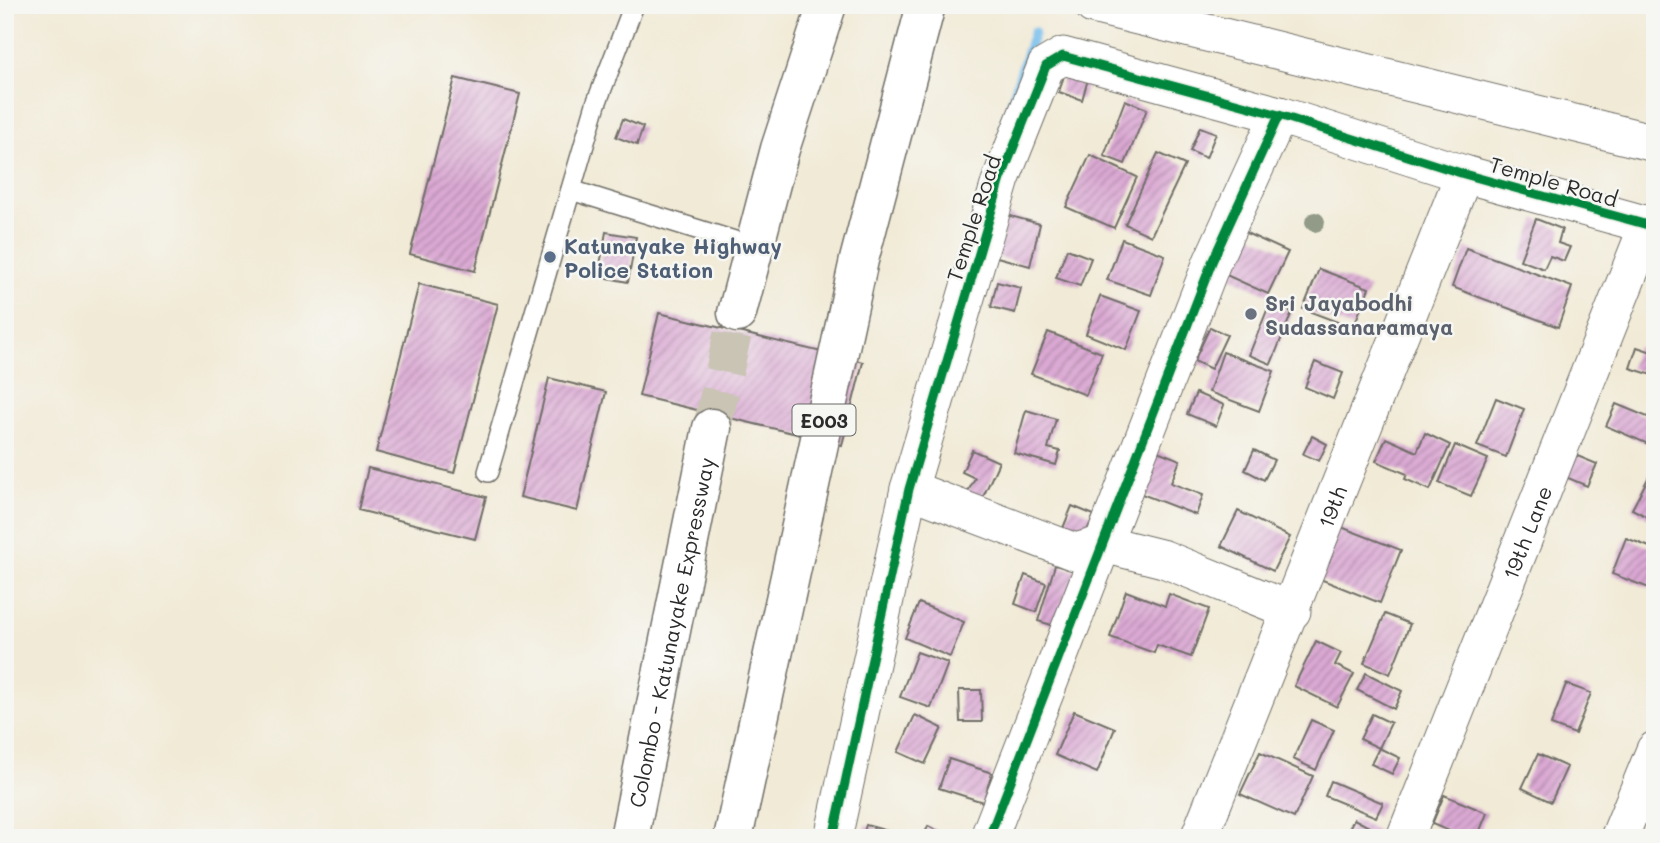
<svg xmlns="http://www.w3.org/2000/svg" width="1660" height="843" viewBox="0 0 1660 843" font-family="Mali,sans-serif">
<defs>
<pattern id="building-hatch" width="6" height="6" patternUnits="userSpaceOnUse" patternTransform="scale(1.75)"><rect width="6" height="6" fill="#dba9d4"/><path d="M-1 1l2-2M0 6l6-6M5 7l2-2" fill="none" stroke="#b28aac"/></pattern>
</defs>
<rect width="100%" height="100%" fill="#f6f6f2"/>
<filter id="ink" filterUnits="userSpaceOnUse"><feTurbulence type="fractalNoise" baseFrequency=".0143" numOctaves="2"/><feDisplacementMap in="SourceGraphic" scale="14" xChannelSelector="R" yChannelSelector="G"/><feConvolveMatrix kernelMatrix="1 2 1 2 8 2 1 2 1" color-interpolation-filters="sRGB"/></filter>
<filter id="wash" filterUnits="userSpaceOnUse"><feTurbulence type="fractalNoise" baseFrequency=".00686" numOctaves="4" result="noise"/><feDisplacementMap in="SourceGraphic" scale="28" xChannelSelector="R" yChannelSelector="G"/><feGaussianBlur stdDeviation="1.57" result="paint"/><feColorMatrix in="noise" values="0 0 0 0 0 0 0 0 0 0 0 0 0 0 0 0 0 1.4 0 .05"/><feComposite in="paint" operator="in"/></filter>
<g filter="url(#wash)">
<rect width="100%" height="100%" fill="#f1ead6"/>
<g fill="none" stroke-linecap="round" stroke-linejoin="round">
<polyline stroke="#73bdec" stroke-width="10" points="1004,126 1034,32"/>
</g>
<g id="blocks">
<g fill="url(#building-hatch)">
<polygon points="1066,69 1089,76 1082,100 1059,92"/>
<polygon points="455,78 520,94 475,271 410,254"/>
<polygon points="1125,100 1147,109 1125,164 1104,156"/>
<polygon points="623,119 643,127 637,145 616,137"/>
<polygon points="1200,127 1216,133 1206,158 1190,151"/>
<polygon points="1158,153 1185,165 1151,236 1125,224"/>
<polygon points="1090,155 1137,177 1114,228 1066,207"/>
<polygon points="1007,215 1040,224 1030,266 997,257"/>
<polygon points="1536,219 1562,229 1558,243 1570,247 1564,261 1550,256 1544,269 1520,260"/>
<polygon points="606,232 636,237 628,282 598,276"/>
<polygon points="1244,232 1288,252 1268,294 1224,274"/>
<polygon points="1122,239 1165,255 1151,295 1107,280"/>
<polygon points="1466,248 1572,287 1558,327 1452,287"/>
<polygon points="1067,249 1091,258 1080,286 1056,278"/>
<polygon points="1319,269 1369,288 1353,328 1303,309"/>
<polygon points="997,282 1021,288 1015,313 991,307"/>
<polygon points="419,284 498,304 454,473 376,452"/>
<polygon points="1100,296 1141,311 1126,350 1086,334"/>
<polygon points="1270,303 1292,312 1271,364 1249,355"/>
<polygon points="659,313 863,362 842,445 639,396"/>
<polygon points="1210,327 1227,335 1211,369 1194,361"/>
<polygon points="1048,332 1102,353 1086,395 1031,374"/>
<polygon points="1637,347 1655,353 1655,376 1630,368"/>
<polygon points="1223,352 1274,371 1259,411 1209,392"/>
<polygon points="1315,362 1343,373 1333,399 1305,387"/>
<polygon points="549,378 606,392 577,511 520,497"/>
<polygon points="1196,393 1224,405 1216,426 1187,414"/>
<polygon points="1496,398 1524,409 1506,457 1477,446"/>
<polygon points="1616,404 1655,420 1648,444 1606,426"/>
<polygon points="1026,410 1056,419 1048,448 1060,451 1056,465 1014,453"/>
<polygon points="1425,433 1450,445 1430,490 1405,479 1407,474 1376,461 1386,438 1417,452"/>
<polygon points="1312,436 1327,444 1319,461 1303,454"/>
<polygon points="1455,445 1488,459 1471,496 1439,483"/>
<polygon points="972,450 999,462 978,508 963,501 975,478 962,472"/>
<polygon points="1155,450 1180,460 1171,483 1203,495 1196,515 1139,493"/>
<polygon points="1254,450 1274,460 1264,480 1245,470"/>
<polygon points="1570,453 1597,464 1587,486 1561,475"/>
<polygon points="1655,465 1655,521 1632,509"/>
<polygon points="368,468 486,497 475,539 358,510"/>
<polygon points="1072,506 1094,515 1082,542 1061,533"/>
<polygon points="1238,511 1290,537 1273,571 1221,546"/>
<polygon points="1336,525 1401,550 1380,603 1315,577"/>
<polygon points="1626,538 1655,549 1655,572 1649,588 1612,574"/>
<polygon points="1055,565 1079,572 1062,628 1038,621"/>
<polygon points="1025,575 1046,583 1036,612 1015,604"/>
<polygon points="1126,591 1165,606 1169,594 1209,609 1191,657 1157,645 1154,653 1110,637"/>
<polygon points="919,603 964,622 950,657 905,638"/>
<polygon points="1385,614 1410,624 1390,674 1364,663"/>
<polygon points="1316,641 1341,653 1335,665 1354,674 1337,707 1294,686"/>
<polygon points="917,652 948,663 931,708 900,697"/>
<polygon points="1366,673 1402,691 1394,709 1357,690"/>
<polygon points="1566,684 1591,693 1575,734 1551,725"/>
<polygon points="959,690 981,690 982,722 960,722"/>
<polygon points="1074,711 1115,728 1097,773 1055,755"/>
<polygon points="1372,714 1391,723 1379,748 1360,739"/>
<polygon points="915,715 942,728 925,764 898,752"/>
<polygon points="1311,720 1334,730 1316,770 1293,759"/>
<polygon points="1379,748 1400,758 1392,774 1371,764"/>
<polygon points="1260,752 1313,776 1294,818 1240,794"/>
<polygon points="1538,754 1567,767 1551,802 1522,788"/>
<polygon points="949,759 992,773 983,802 939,788"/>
<polygon points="1331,781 1383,803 1376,817 1325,796"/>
<polygon points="1444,795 1487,813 1477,838 1466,838 1432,824"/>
<polygon points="1354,819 1384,835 1383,838 1344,838"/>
<polygon points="866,825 910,837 910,838 862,838"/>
<polygon points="928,826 952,838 923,838"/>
<polygon points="1539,831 1553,838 1536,838"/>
</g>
</g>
</g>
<g filter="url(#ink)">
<use href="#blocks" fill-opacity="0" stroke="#706e67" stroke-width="2"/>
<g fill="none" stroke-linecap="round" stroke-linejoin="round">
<polyline stroke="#c9c4b4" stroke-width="38" stroke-dasharray="38 19" stroke-linecap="butt" points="712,428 737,313"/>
<defs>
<g id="lane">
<polyline points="571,190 754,247"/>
<polyline points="488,472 596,104 634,5"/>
</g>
<g id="street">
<polyline points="1093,5 1655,143"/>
<polyline points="909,489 1075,552 1104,544 1164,559 1292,611"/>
<polyline points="991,832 1212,262 1279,115"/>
<polyline points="833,838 909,489 1001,179 1046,66 1063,56 1279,115 1464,174 1655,227"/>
<path id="s1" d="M1199,838l265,-664"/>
<path id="s2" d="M1405,838l243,-613"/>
<polyline points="1619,838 1655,750"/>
</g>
<g id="highway">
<polyline points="737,313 780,149 827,5"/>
<path id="s3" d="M629,838l83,-410"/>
<polyline points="733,838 859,260 926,5"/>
</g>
</defs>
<use href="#lane" stroke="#706e67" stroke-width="22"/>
<use href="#street" stroke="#706e67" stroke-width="39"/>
<use href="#highway" stroke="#706e67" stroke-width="41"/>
<use href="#lane" stroke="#fff" stroke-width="19"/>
<use href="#street" stroke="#fff" stroke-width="37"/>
<use href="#highway" stroke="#fff" stroke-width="38"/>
<defs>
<g id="cycleway">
<polyline points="991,832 1212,262 1279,115"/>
<polyline points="833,838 909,489 1001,179 1046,66 1063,56 1279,115 1464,174 1655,227"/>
</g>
</defs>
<use href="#cycleway" stroke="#f6f6f2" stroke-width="13"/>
<use href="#cycleway" stroke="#00873e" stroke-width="9"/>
</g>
<circle fill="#919b87" cx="1315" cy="222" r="10"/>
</g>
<circle fill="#5c6f8a" stroke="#f6f6f2" stroke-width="2.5" cx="550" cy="257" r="7"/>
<circle fill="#6b7280" stroke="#f6f6f2" stroke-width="2.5" cx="1251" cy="314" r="7"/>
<g text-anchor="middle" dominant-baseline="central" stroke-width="5" stroke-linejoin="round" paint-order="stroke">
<rect fill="#f6f6f2" stroke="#686867" stroke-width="2" x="792.5" y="404.5" width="63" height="31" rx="5"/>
<g font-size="19" font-weight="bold" fill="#2b2b2b">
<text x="824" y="420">E003</text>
</g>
<g font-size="21" fill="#2b2b2b" stroke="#f6f6f2">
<text transform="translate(1554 181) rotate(16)">Temple Road</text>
<text transform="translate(973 218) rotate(-72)">Temple Road</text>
<text stroke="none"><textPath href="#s1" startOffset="357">19th</textPath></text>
<text stroke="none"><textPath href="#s2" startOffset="329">19th Lane</textPath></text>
<text stroke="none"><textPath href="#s3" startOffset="210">Colombo - Katunayake Expressway</textPath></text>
</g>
<g font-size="21" font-weight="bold" fill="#4e5e75" stroke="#f6f6f2" text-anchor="start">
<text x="564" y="245">Katunayake Highway<tspan x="564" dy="24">Police Station</tspan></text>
</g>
<g font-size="21" font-weight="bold" fill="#5b616d" stroke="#f6f6f2" text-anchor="start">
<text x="1265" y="302">Sri Jayabodhi<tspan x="1265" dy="24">Sudassanaramaya</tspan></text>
</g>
</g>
<rect width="1660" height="843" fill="none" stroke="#f6f6f2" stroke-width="28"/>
</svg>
